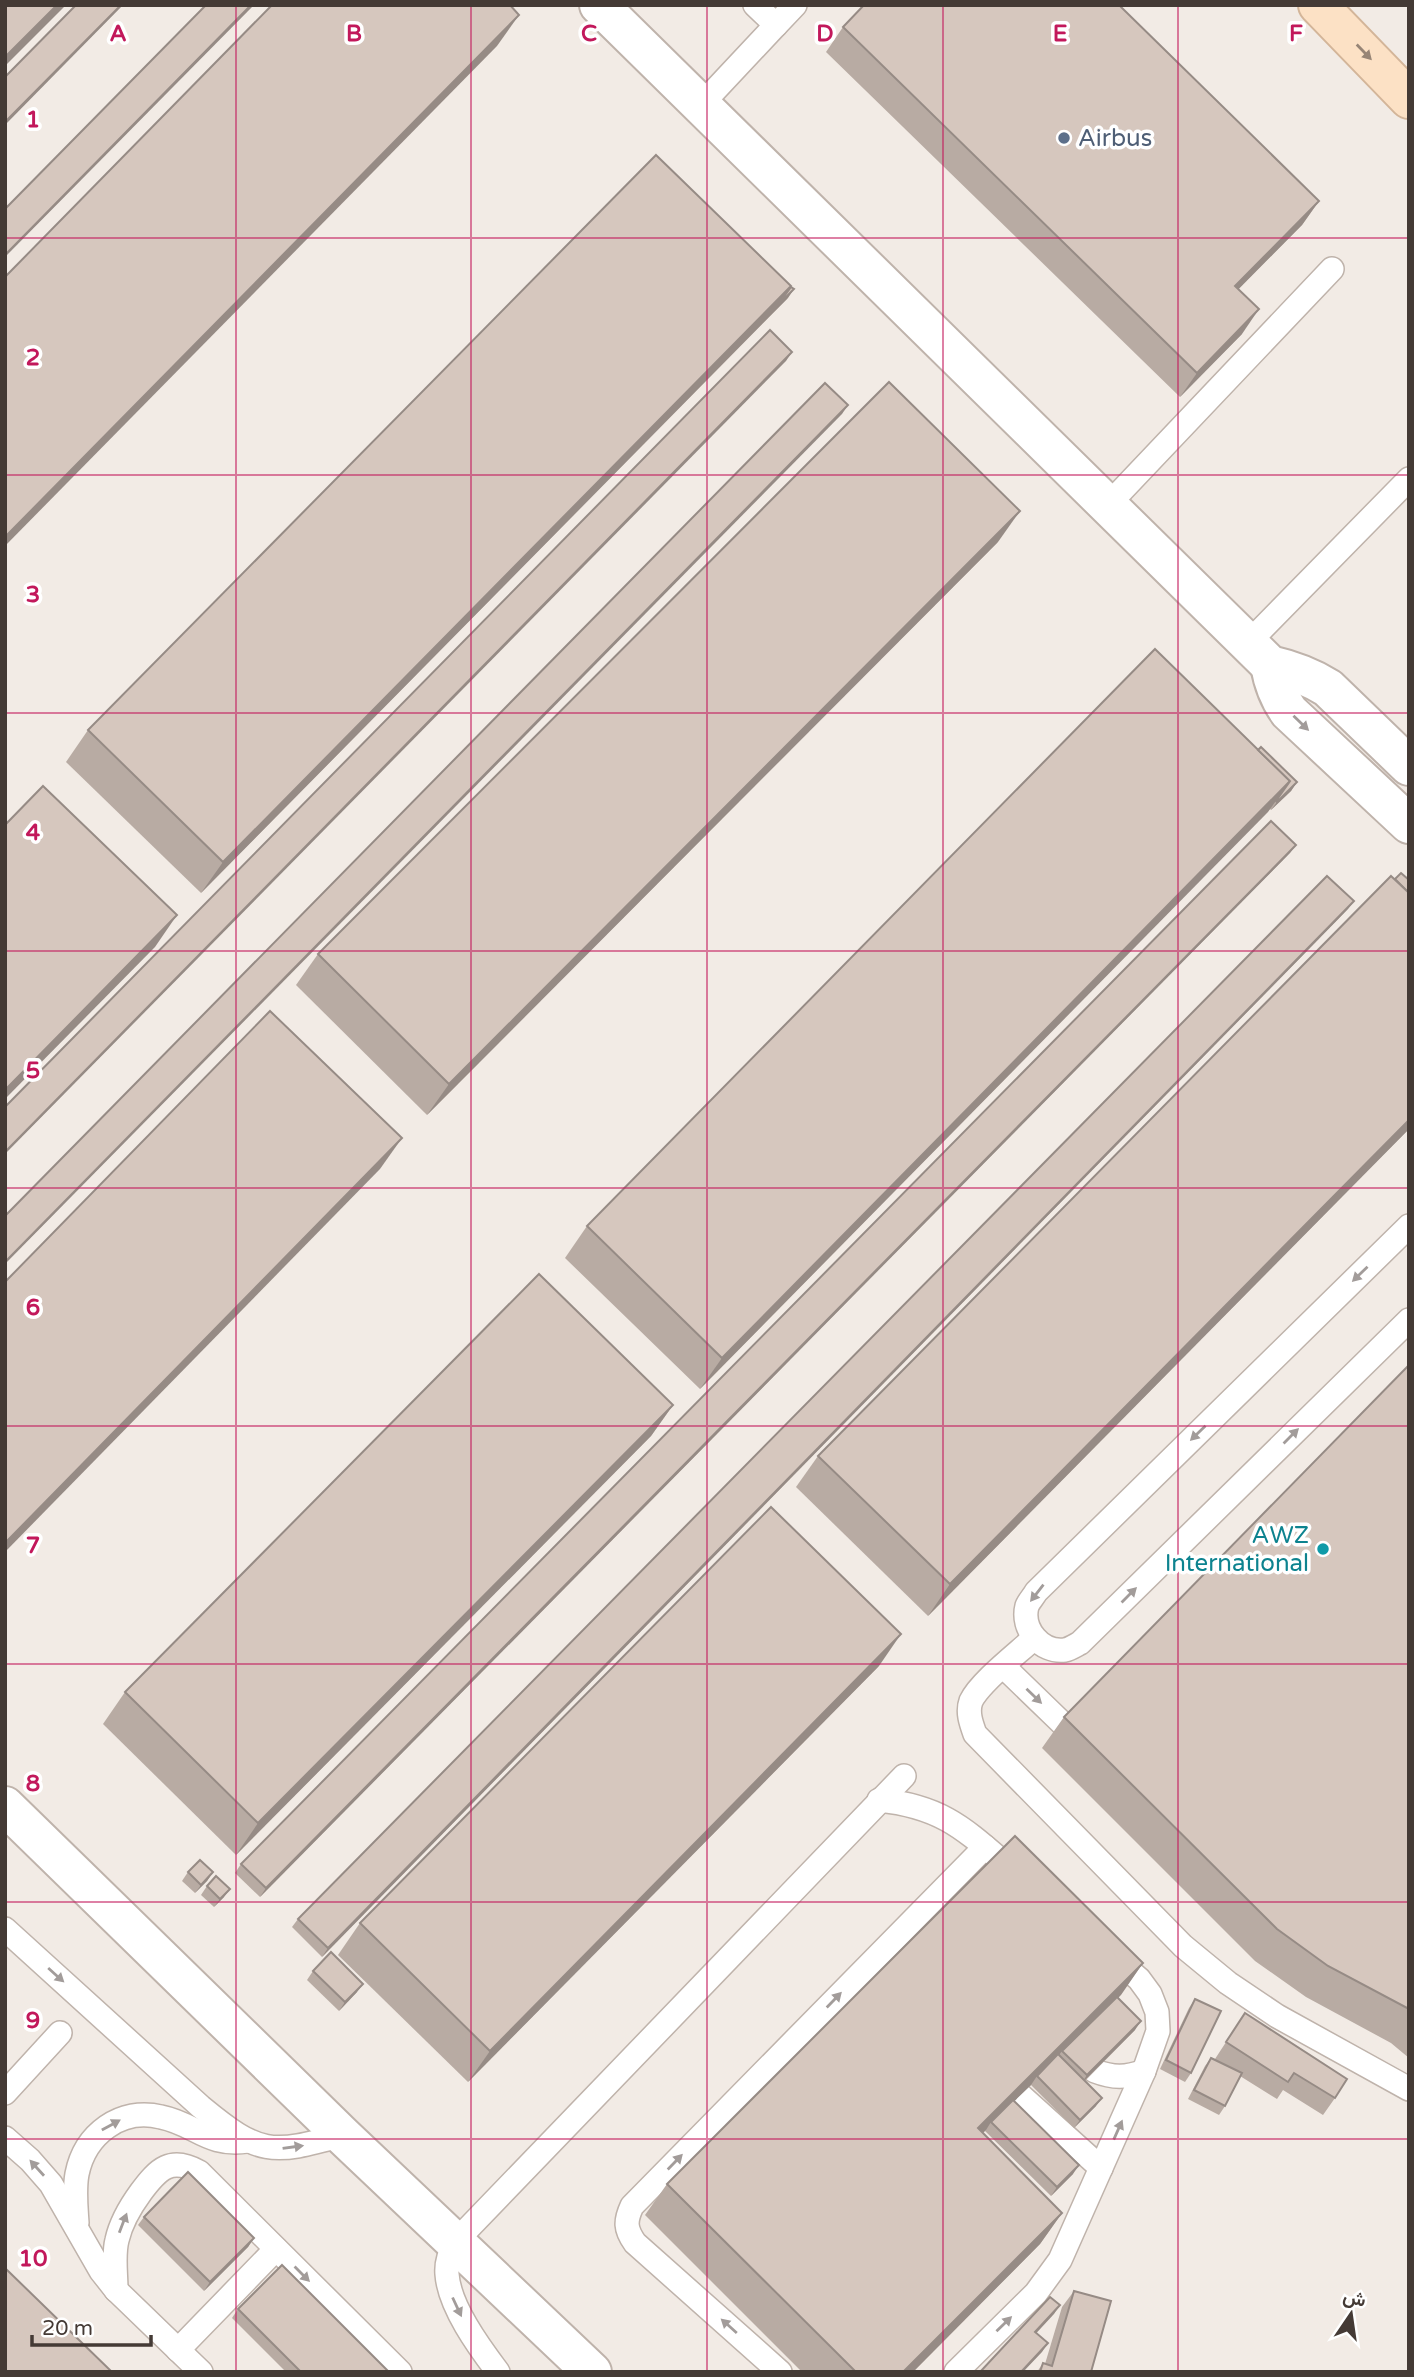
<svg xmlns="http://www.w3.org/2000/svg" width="1414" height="2377" viewBox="0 0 1414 2377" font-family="'Varela Round',Vazirmatn,sans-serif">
<rect width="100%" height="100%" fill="#f2ebe5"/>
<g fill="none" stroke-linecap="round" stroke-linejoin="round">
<defs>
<g id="service">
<polyline points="755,5 776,25 795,5"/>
<polyline points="701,105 776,25"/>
<polyline points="1108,505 1332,269"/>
<polyline points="1248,643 1409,479"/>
<path d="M1409,1226l-373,366c-2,4 -7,9 -9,14 -6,23 14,47 38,44 5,-1 11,-5 15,-7l329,-323"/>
<path d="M1034,1638c-16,15 -54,44 -63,63 -4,11 0,22 4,33l208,212 45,37 49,33 132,73"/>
<polyline points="1004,1667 1064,1725"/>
<path d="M879,1800c68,7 89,33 139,75"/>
<path d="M5,1929l196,178c58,48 70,48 141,28"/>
<path d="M1095,2071c18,7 31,7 49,0"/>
<polyline points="5,2093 60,2033"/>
<polyline points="1020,2095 1101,2168"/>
<polyline points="5,2138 30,2160 51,2184 101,2271 116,2290 201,2372"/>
<path d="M77,2223c-1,-16 -3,-33 0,-49 8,-40 44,-67 84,-57 35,7 46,30 87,24"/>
<path d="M116,2290c0,-16 -3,-35 1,-50 4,-18 13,-33 24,-48 17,-23 30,-36 58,-20l201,200"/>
<polyline points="178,2350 276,2249"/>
<path d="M498,2372c-19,-25 -49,-66 -51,-98 -1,-12 3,-21 8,-32l449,-466"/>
<path d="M780,2372l-145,-129c-10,-14 -10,-22 -3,-37l353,-359"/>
<polyline points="956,2372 1036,2293 1060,2260 1144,2071 1158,2031 1157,2012 1150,1994 1139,1979 1113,1957"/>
</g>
<g id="tertiary">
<path d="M599,5l671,660c22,5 39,11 58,23l81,78"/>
<path d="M1270,665c3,18 8,32 19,47l120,112"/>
<polyline points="5,1806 342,2135 592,2372"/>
</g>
<polyline id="secondary" points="1318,5 1409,99"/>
</defs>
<use href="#service" stroke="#bfb3ab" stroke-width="26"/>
<use href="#tertiary" stroke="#bfb3ab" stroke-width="42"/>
<use href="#secondary" stroke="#d3b599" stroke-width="42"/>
<use href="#service" stroke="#fff" stroke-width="23"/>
<use href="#tertiary" stroke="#fff" stroke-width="38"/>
<use href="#secondary" stroke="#fce1c5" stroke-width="38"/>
</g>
<g fill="#b8aba3">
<polygon points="843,27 1319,201 1302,225 1238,289 1242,334 1180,397 826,52"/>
<polygon points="788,298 201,893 66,762 88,730"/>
<polygon points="998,542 427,1115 296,985 318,954"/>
<polygon points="1258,750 1297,782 1291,791 1271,810 1270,809 700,1389 565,1258 587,1226"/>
<polygon points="1290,853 260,1897 235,1873 241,1864"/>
<polygon points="1395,879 1409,1129 928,1616 796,1487 818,1456"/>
<polygon points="1348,909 322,1957 292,1927 298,1919"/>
<polygon points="1409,1365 1409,2058 1391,2043 1306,1997 1255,1961 1042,1748 1064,1717"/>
<polygon points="673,1405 651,1436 236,1855 103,1724 125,1692"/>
<polygon points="879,1666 468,2082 338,1955 360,1923"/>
<polygon points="188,1872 213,1872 207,1881 195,1893 182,1881"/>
<polygon points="207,1886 224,1897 214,1907 201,1895"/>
<polygon points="1143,1963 1118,1998 1135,2030 1085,2081 1096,2106 1074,2128 1031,2085 1014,2101 1073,2174 1051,2196 985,2131 986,2130 982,2133 1062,2213 1040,2244 913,2372 802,2372 645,2215 667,2184"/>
<polygon points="313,1971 357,1992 339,2011 307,1980"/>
<polygon points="1195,1999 1191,2073 1185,2082 1160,2069 1189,2008"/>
<polygon points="1245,2013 1335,2098 1323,2115 1283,2090 1277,2099 1240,2076 1225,2106 1219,2115 1188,2099 1205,2066 1211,2058 1215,2059"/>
<polygon points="144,2217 254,2238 248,2247 204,2291 138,2225"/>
<polygon points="1074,2291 1091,2372 1037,2372 1043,2363 1045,2364 1062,2307"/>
<polygon points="238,2309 389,2372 286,2372 232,2318"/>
</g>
<g fill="#968b85">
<polygon points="57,5 66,5 5,66 5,57"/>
<polygon points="121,5 123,5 5,125 5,122"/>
<polygon points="251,5 254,5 5,257 5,255"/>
<polygon points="519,15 497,46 5,546 5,537"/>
<polygon points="1319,201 1302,225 1218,310 1235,286"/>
<polygon points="791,286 777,306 794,289 788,298 769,317 201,893 223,862"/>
<polygon points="1259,309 1242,334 1180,397 1197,373"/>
<polygon points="792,352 786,361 5,1154 5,1152"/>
<polygon points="848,405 842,414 5,1264 5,1262"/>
<polygon points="1020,511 998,542 427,1115 449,1084"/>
<polygon points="1290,781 1268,812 700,1389 722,1358"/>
<polygon points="1297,782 1291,791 1271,810 1277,802"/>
<polygon points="1296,845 1290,853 260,1897 266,1888"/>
<polygon points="1354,901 1348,909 322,1957 328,1948"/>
<polygon points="177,915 155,947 5,1099 5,1090"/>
<polygon points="1409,1120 1409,1129 928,1616 950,1584"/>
<polygon points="402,1138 380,1169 5,1552 5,1543"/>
<polygon points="673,1405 651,1436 236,1855 258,1823"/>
<polygon points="901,1634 879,1666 468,2082 490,2051"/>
<polygon points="213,1872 207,1881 195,1893 201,1885"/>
<polygon points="230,1889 224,1897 214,1907 220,1899"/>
<polygon points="1143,1963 1121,1995 1064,2052 1062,2051 1056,2059 1037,2076 1031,2085 992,2123 991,2122 986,2130 956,2160 978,2128"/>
<polygon points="363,1984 357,1992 339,2011 345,2002"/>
<polygon points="1141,2021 1135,2030 1081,2084 1087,2075"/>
<polygon points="1102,2098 1096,2106 1074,2128 1080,2120"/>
<polygon points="1079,2165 1073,2174 1051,2196 1057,2187"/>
<polygon points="1062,2213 1040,2244 913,2372 903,2372"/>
<polygon points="254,2238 248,2247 204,2291 210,2282"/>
<polygon points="1060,2305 1054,2314 1029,2341 1035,2332"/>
<polygon points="1048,2343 1042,2352 1023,2372 1021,2372"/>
</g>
<g fill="#d6c7be" stroke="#968b85" stroke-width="2">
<polygon points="5,5 57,5 5,57"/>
<polygon points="76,5 121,5 5,122 5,77"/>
<polygon points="206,5 251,5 5,255 5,209"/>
<polygon points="272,5 510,5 519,15 5,537 5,277"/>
<polygon points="864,5 1119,5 1319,201 1235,286 1259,309 1197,373 843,27"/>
<polygon points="656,155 791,286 223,862 88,730"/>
<polygon points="791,287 794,289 777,306"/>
<polygon points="770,330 792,352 5,1152 5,1107"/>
<polygon points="889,382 1020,511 449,1084 318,954"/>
<polygon points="825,383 848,405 5,1262 5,1216"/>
<polygon points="1155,649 1290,781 722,1358 587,1226"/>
<polygon points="1261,747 1297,782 1277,802 1276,801 1290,781 1258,750"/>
<polygon points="43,786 177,915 5,1090 5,825"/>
<polygon points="1271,821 1296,845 266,1888 241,1864"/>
<polygon points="1401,873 1409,880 1409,893 1395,879"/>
<polygon points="1327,876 1354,901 328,1948 298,1919"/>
<polygon points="1391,876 1409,893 1409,1120 950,1584 818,1456"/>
<polygon points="270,1011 402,1138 5,1543 5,1282"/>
<polygon points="539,1274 673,1405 258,1823 125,1692"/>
<polygon points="1409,1365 1409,2009 1328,1966 1277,1929 1064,1717"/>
<polygon points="771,1507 901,1634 490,2051 360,1923"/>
<polygon points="1015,1836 1143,1963 978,2128 1062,2213 903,2372 856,2372 667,2184"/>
<polygon points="200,1860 213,1872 201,1885 188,1872"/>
<polygon points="216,1876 230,1889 220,1899 207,1886"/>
<polygon points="331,1952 363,1984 345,2002 313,1971"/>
<polygon points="1117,1997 1141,2021 1087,2075 1062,2051"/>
<polygon points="1195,1999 1221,2011 1191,2073 1166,2060"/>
<polygon points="1245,2013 1347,2079 1335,2098 1294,2073 1288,2082 1226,2042"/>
<polygon points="1058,2054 1102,2098 1080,2120 1037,2076"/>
<polygon points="1211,2058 1242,2073 1225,2106 1194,2090"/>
<polygon points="1013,2100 1079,2165 1057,2187 991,2122"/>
<polygon points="188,2172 254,2238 210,2282 144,2217"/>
<polygon points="282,2265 389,2372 301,2372 238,2309"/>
<polygon points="5,2268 112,2372 5,2372"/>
<polygon points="1074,2291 1111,2301 1091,2372 1040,2372 1043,2363 1052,2366"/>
<polygon points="1050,2297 1060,2305 1035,2332 1048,2343 1021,2372 980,2372"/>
</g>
<defs><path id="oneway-solid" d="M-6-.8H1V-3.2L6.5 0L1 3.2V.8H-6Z" transform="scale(1.75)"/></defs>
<use fill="#978576" href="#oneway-solid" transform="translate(1364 52) rotate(46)"/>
<g fill="#a29c9a">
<use href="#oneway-solid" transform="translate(1301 723) rotate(44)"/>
<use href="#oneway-solid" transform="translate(1360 1274) rotate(136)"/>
<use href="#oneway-solid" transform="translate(1198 1433) rotate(136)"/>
<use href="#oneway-solid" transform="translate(1291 1436) rotate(-45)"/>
<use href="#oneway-solid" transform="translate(1037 1593) rotate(128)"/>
<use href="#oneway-solid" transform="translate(1129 1595) rotate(-45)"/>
<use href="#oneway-solid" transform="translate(1034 1696) rotate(44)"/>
<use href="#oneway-solid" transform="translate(56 1975) rotate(42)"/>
<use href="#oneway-solid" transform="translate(834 2000) rotate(-46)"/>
<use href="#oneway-solid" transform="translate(111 2125) rotate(-29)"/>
<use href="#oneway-solid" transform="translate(1118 2130) rotate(-66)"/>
<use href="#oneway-solid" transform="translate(293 2147) rotate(-8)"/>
<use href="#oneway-solid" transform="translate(675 2162) rotate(-46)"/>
<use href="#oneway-solid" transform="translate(37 2168) rotate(-132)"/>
<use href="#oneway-solid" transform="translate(123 2223) rotate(-69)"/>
<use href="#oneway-solid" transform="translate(302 2274) rotate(45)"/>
<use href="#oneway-solid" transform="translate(457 2307) rotate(65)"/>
<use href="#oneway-solid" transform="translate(1004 2324) rotate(-44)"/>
<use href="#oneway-solid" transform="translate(729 2326) rotate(-138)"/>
</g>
<path fill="none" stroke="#c2185b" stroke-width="2" stroke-opacity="0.55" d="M236,5v2367M471,5v2367M707,5v2367M943,5v2367M1178,5v2367M5,238h1404M5,475h1404M5,713h1404M5,951h1404M5,1188h1404M5,1426h1404M5,1664h1404M5,1902h1404M5,2139h1404"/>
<circle fill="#5c6f8a" stroke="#fff" stroke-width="2.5" cx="1064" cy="138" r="7"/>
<circle fill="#0f9aa8" stroke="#fff" stroke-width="2.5" cx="1323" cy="1549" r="7"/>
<g text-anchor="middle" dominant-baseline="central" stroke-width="7" stroke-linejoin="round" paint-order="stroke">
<g font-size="24" fill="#4e5e75" stroke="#fff" text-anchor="start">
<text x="1078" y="138">Airbus</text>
</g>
<g font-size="24" fill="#0d838f" stroke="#fff" text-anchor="end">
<text x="1309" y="1535">AWZ<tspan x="1309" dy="28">International</tspan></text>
</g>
</g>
<g font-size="23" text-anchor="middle" font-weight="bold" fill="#c2185b" stroke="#fff" stroke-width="7" stroke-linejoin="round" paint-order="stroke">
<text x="118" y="41">A</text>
<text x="354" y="41">B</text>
<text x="589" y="41">C</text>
<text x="825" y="41">D</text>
<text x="1060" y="41">E</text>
<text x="1296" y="41">F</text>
<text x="33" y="127">1</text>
<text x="33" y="365">2</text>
<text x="33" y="602">3</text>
<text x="33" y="840">4</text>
<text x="33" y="1078">5</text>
<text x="33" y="1315">6</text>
<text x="33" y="1553">7</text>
<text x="33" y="1791">8</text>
<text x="33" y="2028">9</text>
<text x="33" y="2266">10</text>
</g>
<rect width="1414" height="2377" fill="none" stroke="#443a35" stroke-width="14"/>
<g transform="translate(1351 2314) rotate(13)" stroke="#ffffff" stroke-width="5" paint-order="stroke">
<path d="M0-5L12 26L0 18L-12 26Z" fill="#443a35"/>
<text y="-10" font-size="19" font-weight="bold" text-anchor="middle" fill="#443a35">ش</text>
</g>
<path d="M32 2335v10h119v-10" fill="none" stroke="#443a35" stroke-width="3.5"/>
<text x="42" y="2335" font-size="21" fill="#443a35" stroke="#ffffff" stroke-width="5" paint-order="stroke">20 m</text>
</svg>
